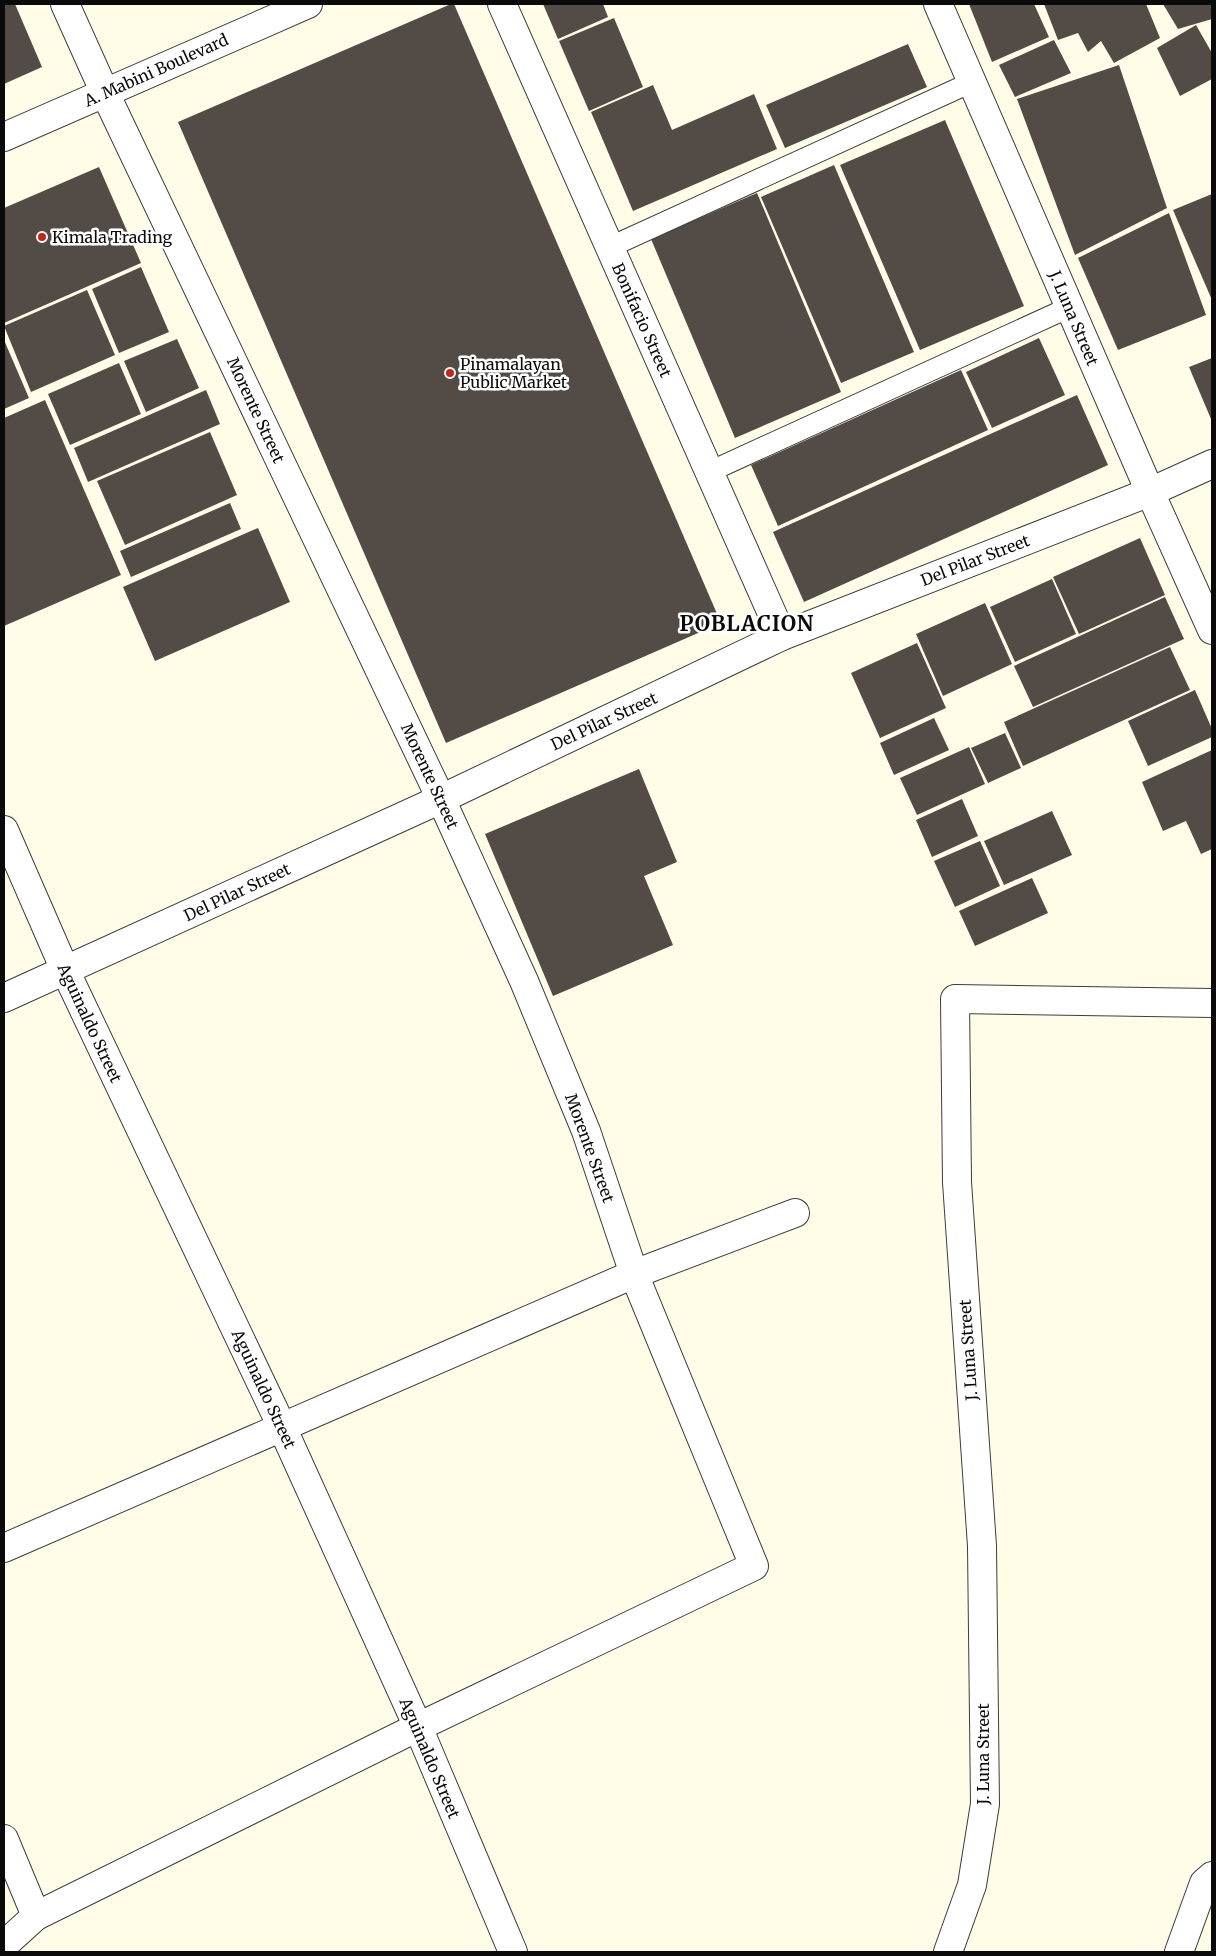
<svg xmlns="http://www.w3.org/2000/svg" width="1216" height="1956" viewBox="0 0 1216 1956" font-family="Merriweather,serif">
<rect width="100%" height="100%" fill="#fffde7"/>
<g fill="#534c46">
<polygon points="4,4 15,4 42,67 4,84"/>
<polygon points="451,4 454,4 721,623 446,743 178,122"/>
<polygon points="543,4 603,4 608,17 558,39"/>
<polygon points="969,4 1034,4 1049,37 992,62"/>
<polygon points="1044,4 1146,4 1160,38 1114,63 1101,41 1088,52 1078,33 1058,40"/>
<polygon points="1163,4 1212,4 1212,19 1178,29"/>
<polygon points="614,18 643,87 589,111 559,41"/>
<polygon points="1196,25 1212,53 1212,79 1180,96 1157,48"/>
<polygon points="1054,40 1071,73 1015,97 999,65"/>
<polygon points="908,44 927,87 785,148 766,105"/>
<polygon points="1119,65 1167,208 1075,255 1017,99"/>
<polygon points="653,85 672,130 754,94 777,149 633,211 591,112"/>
<polygon points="945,120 1024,306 920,350 840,165"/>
<polygon points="834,165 914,352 841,383 761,197"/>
<polygon points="99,167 141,263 4,323 4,208"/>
<polygon points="757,193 841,392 735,438 651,239"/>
<polygon points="1212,194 1212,300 1173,210"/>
<polygon points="1169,213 1206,315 1118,350 1078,258"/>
<polygon points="141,267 169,332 119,353 92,289"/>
<polygon points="87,290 115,355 31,392 4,326"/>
<polygon points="1039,338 1065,395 992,428 966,372"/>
<polygon points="177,339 199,388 146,412 124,361"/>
<polygon points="4,340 29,398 4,409"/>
<polygon points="1212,358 1212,418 1211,419 1189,367"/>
<polygon points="119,363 141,414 70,445 48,394"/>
<polygon points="961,370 988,430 778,526 751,465"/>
<polygon points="206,390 220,424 88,482 74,448"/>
<polygon points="1077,395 1108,465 804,602 773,532"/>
<polygon points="45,400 121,575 4,626 4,418"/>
<polygon points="210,432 237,495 125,545 97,481"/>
<polygon points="230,503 241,529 131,577 120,551"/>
<polygon points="258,528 290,602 155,661 123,587"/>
<polygon points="1140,538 1165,595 1079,634 1053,577"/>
<polygon points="1052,579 1076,634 1015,662 990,607"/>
<polygon points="1165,597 1184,639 1033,707 1014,666"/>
<polygon points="985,603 1012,664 943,696 916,634"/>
<polygon points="917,643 946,708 880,738 851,673"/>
<polygon points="1170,647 1190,690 1023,766 1004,722"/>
<polygon points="1195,690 1212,729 1212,737 1148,766 1128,721"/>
<polygon points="934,718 949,750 894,775 880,743"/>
<polygon points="1005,733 1021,768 988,783 971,748"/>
<polygon points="969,747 985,784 917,815 900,778"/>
<polygon points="1212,750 1212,849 1201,854 1186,821 1163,831 1142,782"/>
<polygon points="639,769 677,862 644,876 673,945 553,996 485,834"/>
<polygon points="962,799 978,836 932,857 916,820"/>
<polygon points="1052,811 1072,855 1004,885 984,841"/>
<polygon points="980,841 1000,886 955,907 934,861"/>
<polygon points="1032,878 1048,913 975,946 959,911"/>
</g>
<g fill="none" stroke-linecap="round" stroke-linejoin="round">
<defs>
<g id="service">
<polyline points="610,247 972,82"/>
<polyline points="709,472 1070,307"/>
</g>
<g id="minor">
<polyline points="502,4 782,636"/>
<polyline points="938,4 1150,492 1212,630"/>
<polyline points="4,830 65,970 282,1427 418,1727 513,1952"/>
<polyline points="4,998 441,799 782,636 1150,492 1212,464"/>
<polyline points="4,1548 634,1274 795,1213"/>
<polyline points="4,1839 36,1916"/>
<polyline points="4,1945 36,1916 418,1727 754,1566 634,1274 586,1131 524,981 441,799 105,93 65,4"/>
<polyline points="948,1952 972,1885 985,1804 982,1546 957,1182 955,999 1212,1003"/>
<polyline points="1179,1952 1204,1883 1212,1876"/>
</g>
<polyline id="tertiary" points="4,137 308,4"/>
</defs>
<use href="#service" stroke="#3d3d3d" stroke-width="22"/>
<use href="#minor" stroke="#3d3d3d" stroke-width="30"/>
<use href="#tertiary" stroke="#3d3d3d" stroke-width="30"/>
<use href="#service" stroke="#fff" stroke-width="20"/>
<use href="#minor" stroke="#fff" stroke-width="28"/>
<use href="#tertiary" stroke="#fff" stroke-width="28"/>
</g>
<g fill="#c0241c" stroke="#fff" stroke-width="2">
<circle cx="42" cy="237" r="5"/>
<circle cx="450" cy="373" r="5"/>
</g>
<g text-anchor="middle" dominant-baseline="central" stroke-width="5" stroke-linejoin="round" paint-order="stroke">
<g font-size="16" fill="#0a0a0a" stroke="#fff">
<text transform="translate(156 70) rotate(-24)">A. Mabini Boulevard</text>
<text transform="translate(1074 318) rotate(67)">J. Luna Street</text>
<text transform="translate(642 320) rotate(66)">Bonifacio Street</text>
<text transform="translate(256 410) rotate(65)">Morente Street</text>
<text transform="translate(975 560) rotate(-21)">Del Pilar Street</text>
<text transform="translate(604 721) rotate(-25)">Del Pilar Street</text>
<text transform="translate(430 776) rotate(65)">Morente Street</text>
<text transform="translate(237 892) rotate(-25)">Del Pilar Street</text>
<text transform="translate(90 1023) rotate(65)">Aguinaldo Street</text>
<text transform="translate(590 1148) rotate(70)">Morente Street</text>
<text transform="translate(968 1350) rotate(-94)">J. Luna Street</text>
<text transform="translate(264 1389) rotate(65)">Aguinaldo Street</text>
<text transform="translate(983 1754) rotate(-90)">J. Luna Street</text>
<text transform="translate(430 1758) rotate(67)">Aguinaldo Street</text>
</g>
<g font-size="16" fill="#0a0a0a" stroke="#fff" text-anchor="start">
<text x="52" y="237">Kimala Trading</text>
<text x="460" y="364">Pinamalayan<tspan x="460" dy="18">Public Market</tspan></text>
</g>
<g font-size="21" font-weight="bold" letter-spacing="1" fill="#0a0a0a" stroke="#fff">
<text x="747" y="623">POBLACION</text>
</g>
</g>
<rect width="1216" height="1956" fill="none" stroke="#0a0a0a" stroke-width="10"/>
</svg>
